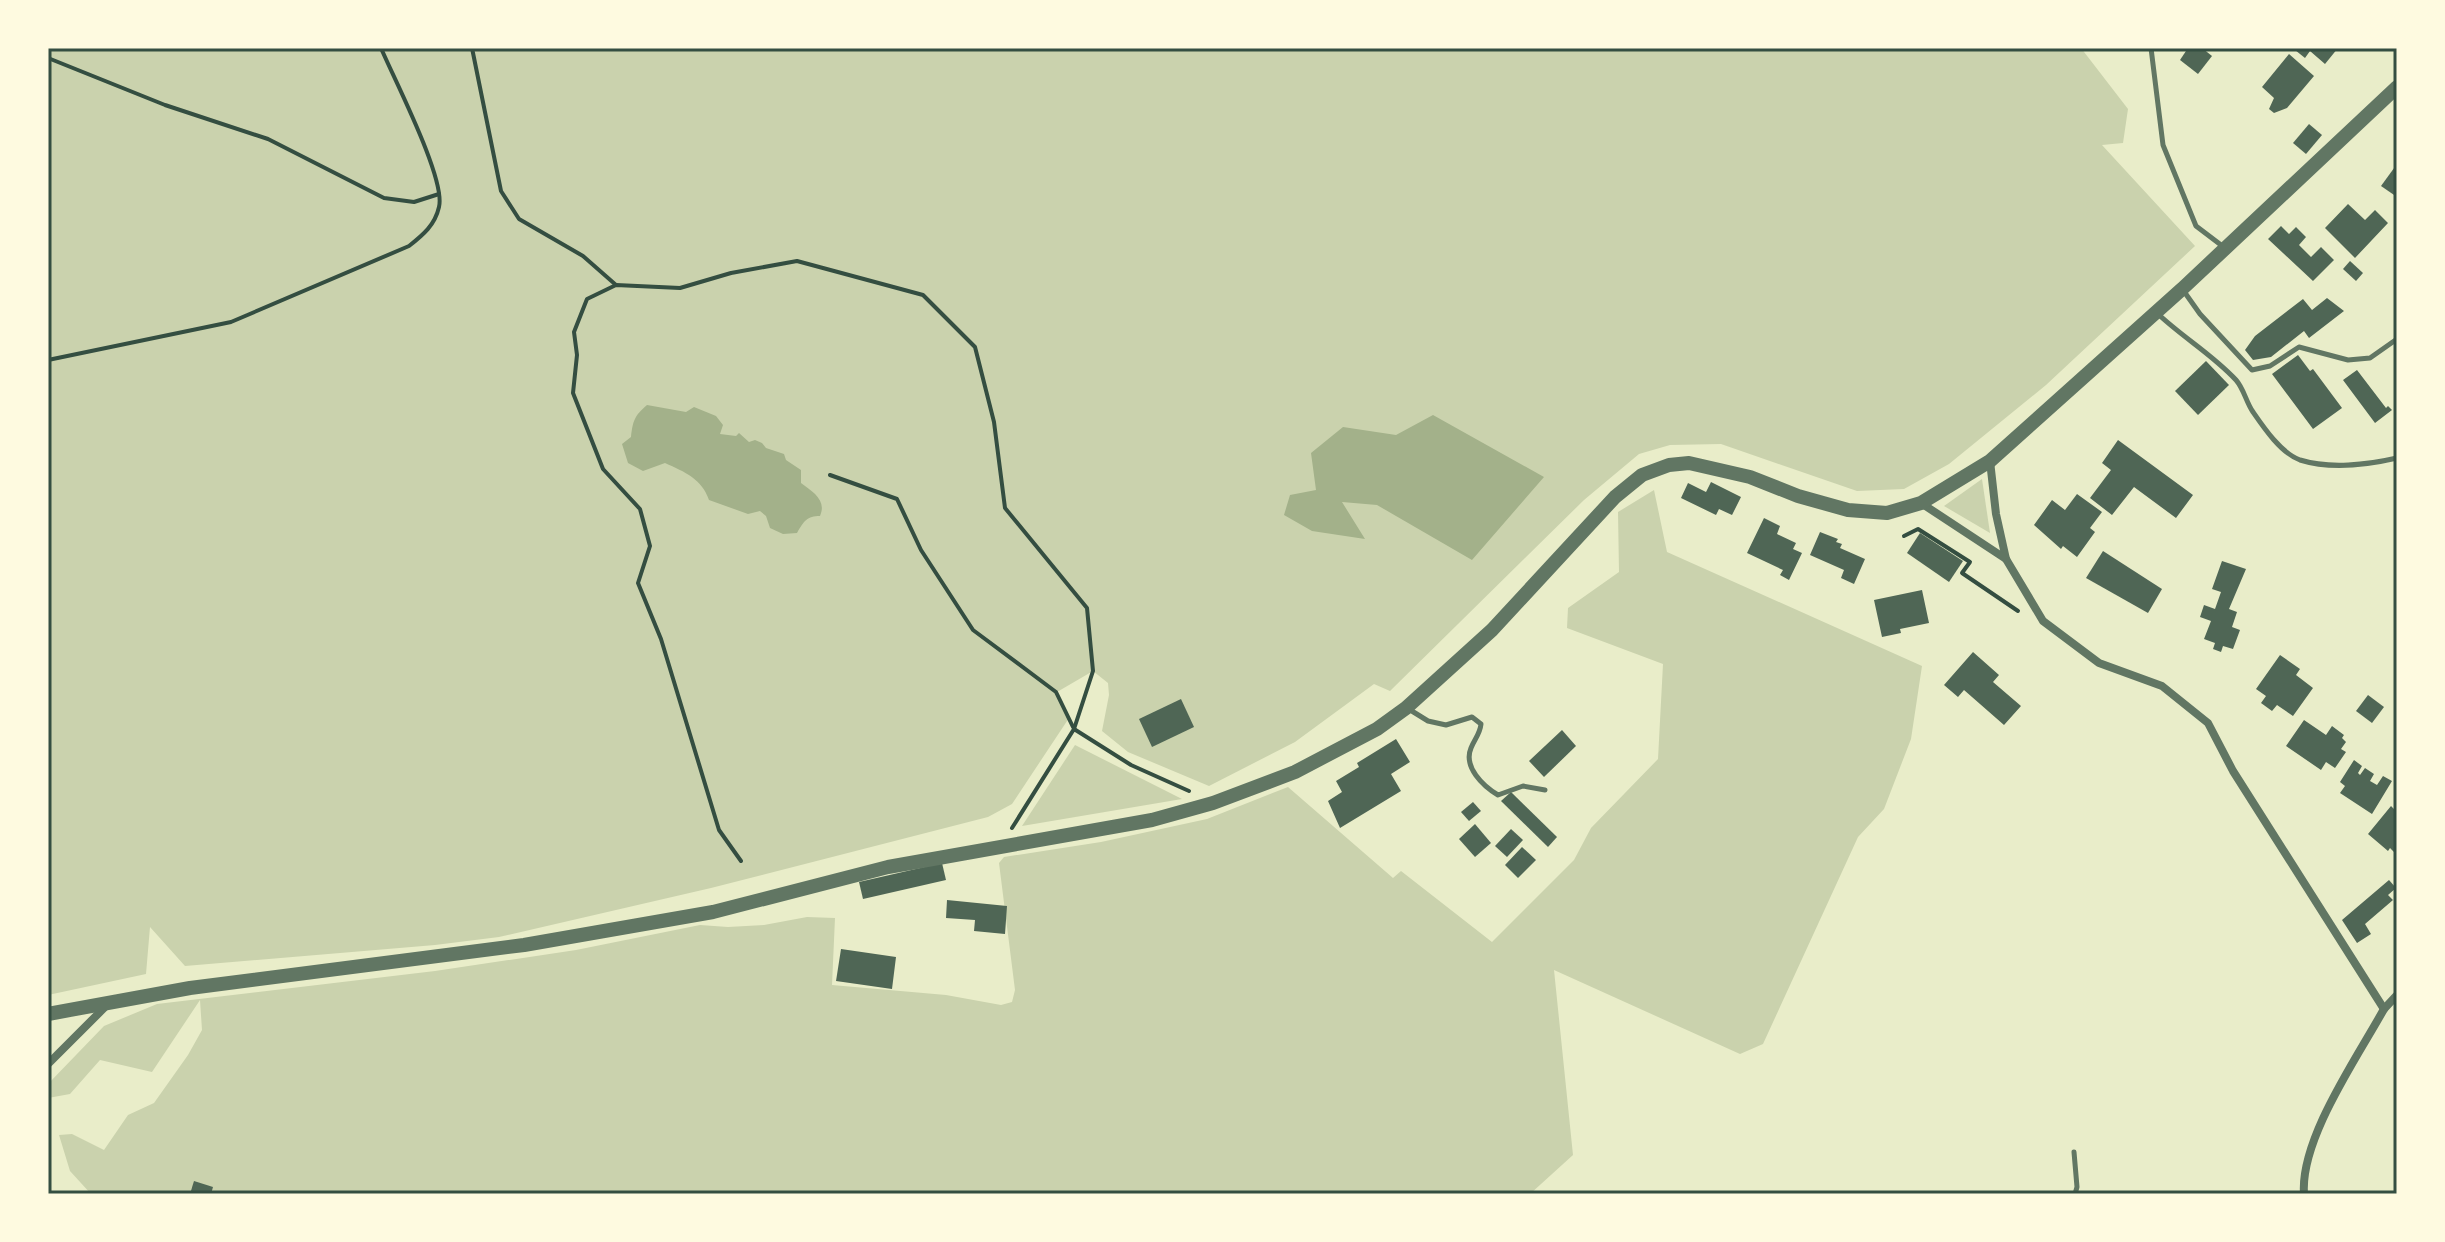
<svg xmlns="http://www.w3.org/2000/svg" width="2445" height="1242" viewBox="0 0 2445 1242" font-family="'Open Sans',sans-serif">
<rect width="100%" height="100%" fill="#e9edc9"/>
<g fill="#cad2ad">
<polygon points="48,48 2081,48 2128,109 2123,143 2102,145 2195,246 2046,385 1949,464 1904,489 1857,491 1721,444 1670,445 1639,454 1584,500 1390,691 1374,684 1295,742 1209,786 1128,752 1102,731 1109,695 1108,683 1093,671 1057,692 1069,718 1012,804 988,817 711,888 499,937 435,945 185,966 150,927 146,974 48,995"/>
<polygon points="1982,479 1990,533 1944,506"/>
<polygon points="1654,490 1667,552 1922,666 1911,739 1884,809 1858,837 1763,1044 1740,1054 1554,970 1573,1155 1530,1194 91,1194 70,1171 59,1135 72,1134 104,1150 128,1115 154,1103 188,1055 202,1030 200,1000 152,1072 100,1060 70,1094 48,1098 48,1084 104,1026 157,1004 435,971 576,950 700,925 728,927 764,925 807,917 835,918 832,985 946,995 1001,1005 1012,1002 1015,990 999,863 1004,857 1101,842 1207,819 1288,787 1393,878 1401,871 1492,942 1574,860 1591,828 1658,759 1663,664 1567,628 1568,608 1619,572 1618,512"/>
<polygon points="1075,745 1182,799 1022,826"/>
</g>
<g fill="#a3b18a">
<path d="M647,405l39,7 8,-5 22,9 7,9 -3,9 16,2 3,-3 10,9 6,-2 7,3 4,5 18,6 2,6 15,10v13c12,9 26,17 19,33 -13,0 -16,5 -23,17l-14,1 -13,-6 -4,-12 -6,-5 -12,3 -39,-14c-7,-21 -24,-28 -44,-37l-22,8 -15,-8 -6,-19 9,-7c2,-16 3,-21 16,-32z"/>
<polygon points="1433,415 1544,477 1472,560 1377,505 1342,502 1365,539 1312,531 1284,515 1290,495 1316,490 1311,453 1343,427 1396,435"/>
</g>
<g fill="#4f6655">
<polygon points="2188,48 2202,48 2212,56 2198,74 2180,60"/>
<polygon points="2297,48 2338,48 2325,64 2310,51 2305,58 2295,50"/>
<polygon points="2289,54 2314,76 2287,108 2274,113 2269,109 2274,98 2262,87"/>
<polygon points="2309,124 2322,135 2306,154 2293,143"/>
<polygon points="2397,164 2397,197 2381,186"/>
<polygon points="2348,204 2365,220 2375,210 2388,223 2355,258 2325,228"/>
<polygon points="2281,226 2289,234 2296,227 2306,237 2299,245 2311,257 2321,247 2334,260 2313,281 2268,239"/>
<polygon points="2350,261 2363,273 2356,281 2343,269"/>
<polygon points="2327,298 2344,311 2309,338 2304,331 2271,357 2253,360 2245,350 2255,336 2303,299 2312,310"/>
<polygon points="2298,355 2310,371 2313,369 2342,408 2313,429 2272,374"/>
<polygon points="2206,361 2229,385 2198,415 2175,391"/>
<polygon points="2357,370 2386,408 2388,406 2392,410 2375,423 2343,380"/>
<polygon points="2118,440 2193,495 2176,518 2134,487 2112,515 2090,498 2111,470 2102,463"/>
<polygon points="1711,482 1741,497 1732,515 1719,509 1716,515 1681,498 1688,483 1706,492"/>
<polygon points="2077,494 2102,512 2090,528 2095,532 2077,557 2063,546 2061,549 2034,525 2052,500 2065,510"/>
<polygon points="1764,518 1780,526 1777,534 1796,543 1793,549 1802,553 1789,580 1780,575 1783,570 1747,553"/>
<polygon points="1820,532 1838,539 1836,542 1842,544 1840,548 1865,559 1854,584 1841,578 1844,570 1810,555"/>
<polygon points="1920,533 1963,561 1949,582 1907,553"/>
<polygon points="2103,551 2162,589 2148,613 2086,578"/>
<polygon points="2222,561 2246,569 2229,609 2237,612 2232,627 2240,630 2233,649 2223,646 2221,652 2213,649 2215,643 2204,639 2211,621 2200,617 2204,605 2215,609 2221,592 2212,589"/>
<polygon points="1922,590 1929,623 1900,629 1901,633 1882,637 1874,600"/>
<polygon points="1973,652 1999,675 1993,682 2021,706 2004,725 1964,690 1958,697 1944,685"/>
<polygon points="2280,655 2300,669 2296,675 2313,688 2293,716 2277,705 2272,711 2261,703 2266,696 2256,689"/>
<polygon points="2368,695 2384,707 2372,723 2356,711"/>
<polygon points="1181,699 1194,727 1152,747 1139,719"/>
<polygon points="2304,720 2326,735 2332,726 2344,735 2342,738 2346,742 2341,749 2346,752 2335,768 2326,762 2321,770 2286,746"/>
<polygon points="1562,730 1576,746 1544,777 1529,761"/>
<polygon points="1396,739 1410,762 1391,774 1401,791 1340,828 1328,801 1342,792 1336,781 1359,767 1357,763"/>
<polygon points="2354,760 2362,766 2358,773 2360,775 2365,768 2374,774 2370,781 2377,785 2383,776 2392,781 2372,814 2340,793 2345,786 2340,782"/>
<polygon points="1511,792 1557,837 1548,847 1501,801"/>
<polygon points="1473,802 1481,811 1469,821 1461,812"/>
<polygon points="2391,806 2397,812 2397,855 2390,848 2388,851 2368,834"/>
<polygon points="1475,824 1491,843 1475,857 1459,839"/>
<polygon points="1511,829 1523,840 1507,857 1495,846"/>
<polygon points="1522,847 1536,860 1518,878 1505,865"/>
<polygon points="942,863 946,880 863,899 859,882"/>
<polygon points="2389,880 2396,888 2388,895 2393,900 2365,924 2371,934 2357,943 2342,920"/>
<polygon points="947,900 1007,906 1005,934 974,931 975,920 946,918"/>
<polygon points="841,949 896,957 892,989 836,981"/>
<polygon points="194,1181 213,1187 211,1194 190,1194"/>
</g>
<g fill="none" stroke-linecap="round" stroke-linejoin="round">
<g stroke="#344e41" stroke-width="4">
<polyline points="472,48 501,191 519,219 583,256 616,285"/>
<polyline points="48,58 165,105 268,139 384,198 414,202 439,194"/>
<path d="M48,360l183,-38 178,-76c14,-11 26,-21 30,-39 7,-28 -45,-128 -58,-159"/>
<polyline points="830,475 897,499 921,550 973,630 1056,692 1073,727"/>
<polyline points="1904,536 1918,529 1970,562 1962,573 2018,611"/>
<polyline points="1012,828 1074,729 1131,765 1189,791"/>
<polyline points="741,861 719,830 661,639 638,583 650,546 640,509 603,469 573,393 577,355 574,332 587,299 616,285 680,288 731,273 797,261 923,295 975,347 994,422 1005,508 1087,608 1093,671 1074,729"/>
</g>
<g stroke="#617663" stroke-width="5">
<polyline points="2151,48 2163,145 2196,226 2225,248"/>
<polyline points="2183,290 2200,314 2252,370 2270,366 2299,347 2348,360 2370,358 2397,339"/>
<path d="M2157,313c25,24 55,41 79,67 8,9 10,22 17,32 11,16 28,41 47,48 29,9 67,5 97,-2"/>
<path d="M1407,708l21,13 18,4 26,-8 9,7c-1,10 -6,14 -10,24 -8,19 12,38 27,47l25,-9 22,4"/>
<polyline points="2074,1152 2077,1187 2075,1194"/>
</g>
<g stroke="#617663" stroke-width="8">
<polyline points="1990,461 1996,514 2006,559 2043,621 2099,663 2162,686 2208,723 2233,771 2384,1009"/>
<polyline points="1921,503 2006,559"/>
<polyline points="48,1064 106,1006"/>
<path d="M2304,1194c-4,-55 53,-136 80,-185l13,-14"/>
</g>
<polyline stroke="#617663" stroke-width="14" points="48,1014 190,988 524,945 713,912 888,867 1152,820 1213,803 1295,772 1377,729 1406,708 1492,630 1615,497 1642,475 1669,465 1689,463 1750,477 1798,496 1848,510 1887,513 1921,503 1990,461 2182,289 2397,87"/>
</g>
<rect width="2445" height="1242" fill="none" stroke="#fefae0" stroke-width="100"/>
<rect x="50" y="50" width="2345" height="1142" fill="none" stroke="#344e41" stroke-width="3"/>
</svg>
